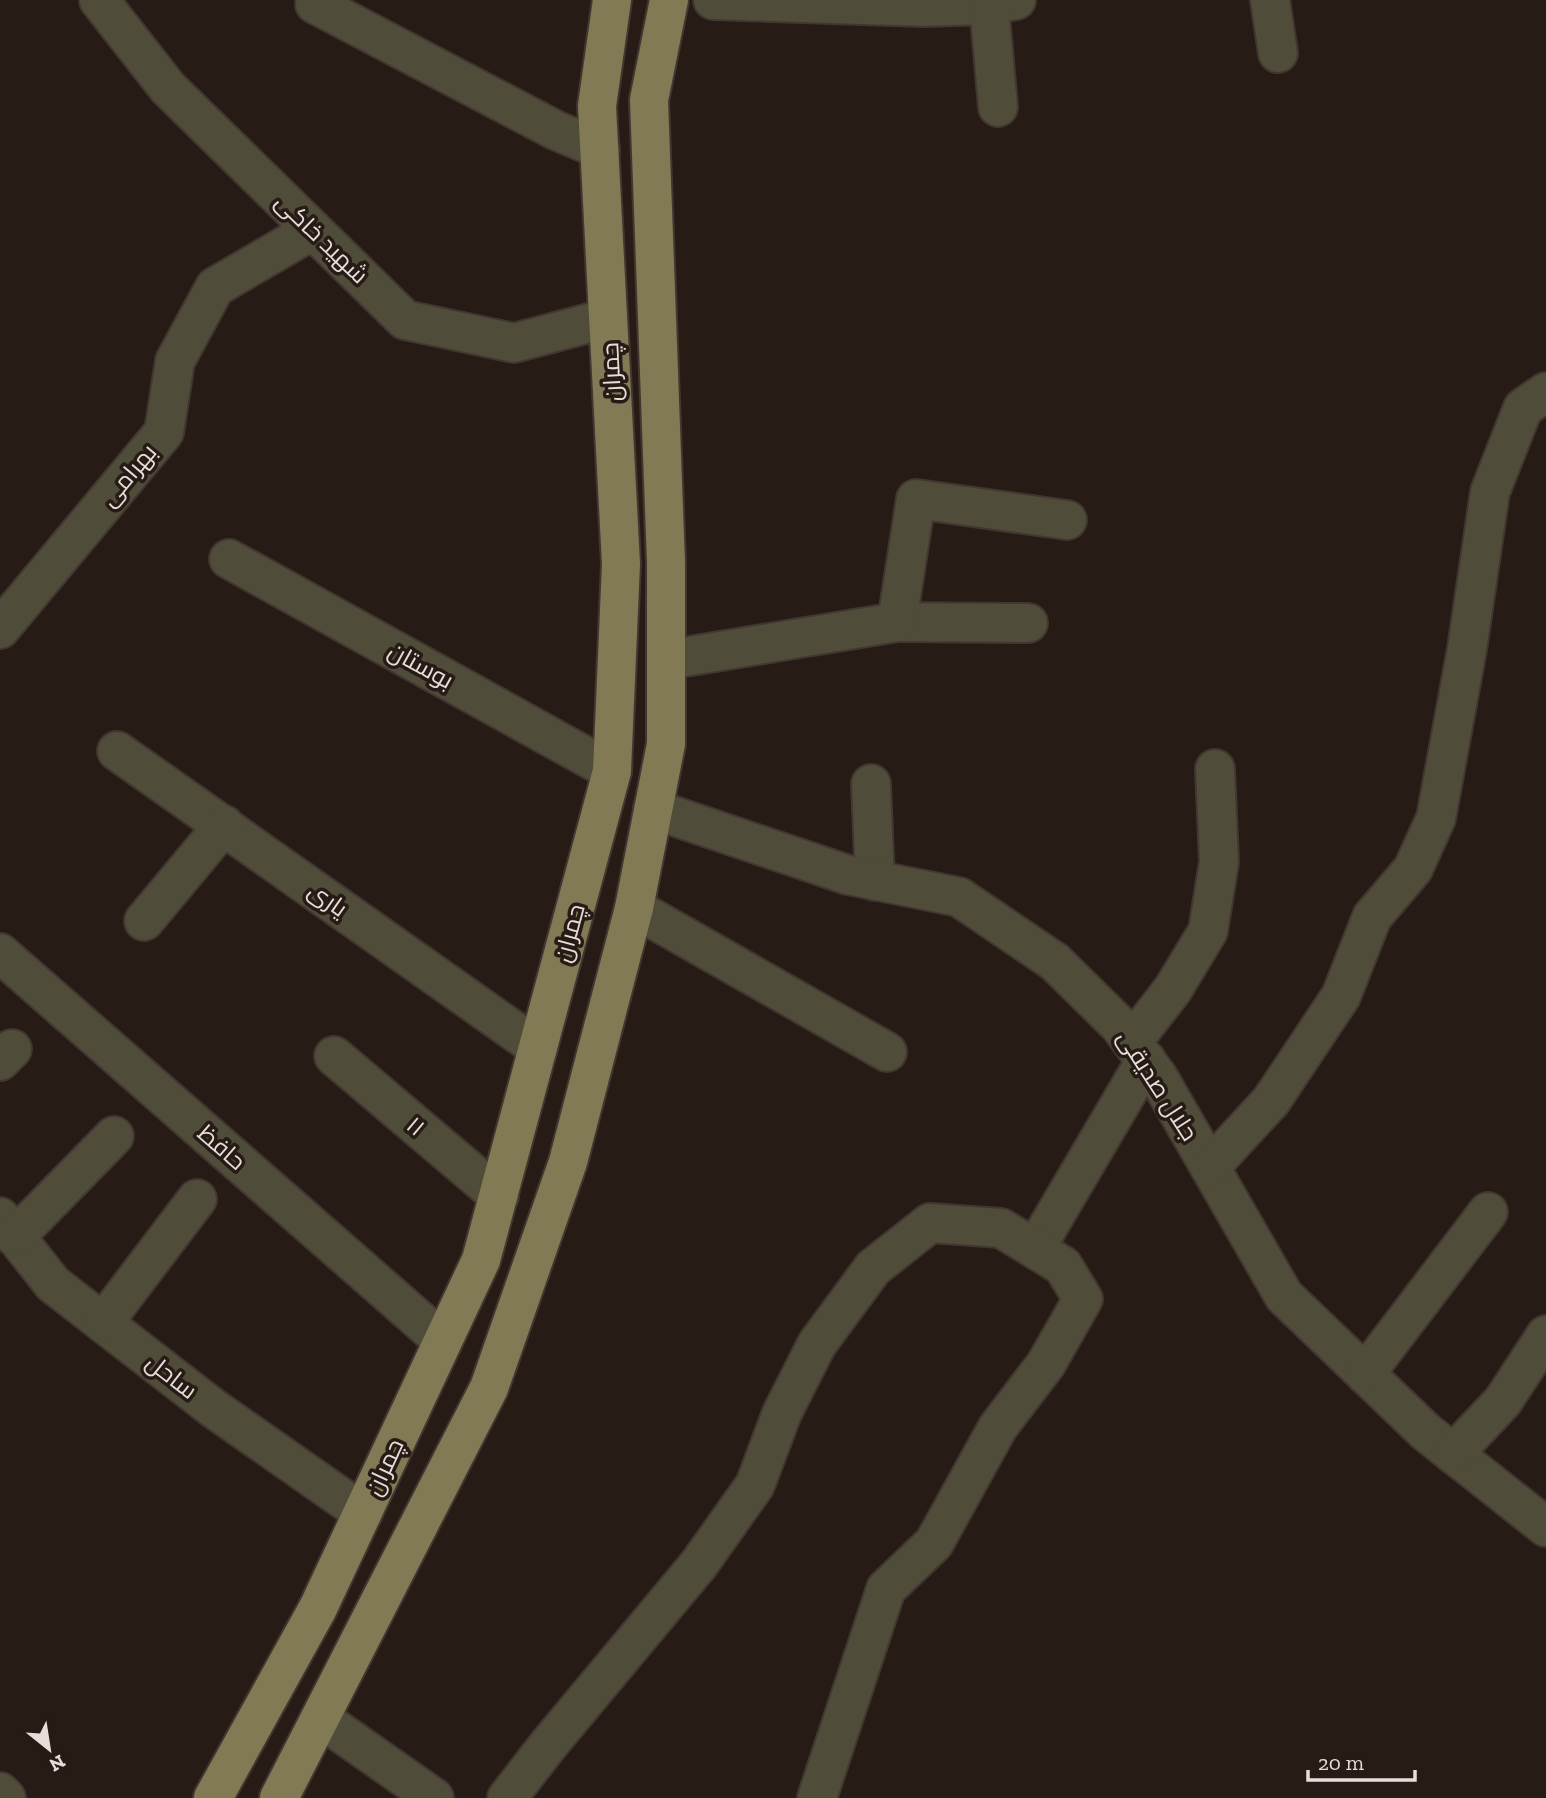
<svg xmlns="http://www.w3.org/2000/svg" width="1546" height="1798" viewBox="0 0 1546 1798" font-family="'Zilla Slab',Cairo,serif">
<rect width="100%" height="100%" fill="#271b15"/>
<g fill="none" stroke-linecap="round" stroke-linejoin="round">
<defs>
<g id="minor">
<polyline points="99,0 168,88 405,320 514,343 608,318"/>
<polyline points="713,0 924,7 989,5 1016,0"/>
<polyline points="1270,0 1278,53"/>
<polyline points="315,4 555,130 600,149"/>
<polyline points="989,5 998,107"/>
<polyline points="229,559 612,771"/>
<polyline points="897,622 1028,623"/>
<polyline points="0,629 164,432 175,361 215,287 313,230"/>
<polyline points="666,660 897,622 916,499 1067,520"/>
<polyline points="117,751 538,1048"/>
<polyline points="871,784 875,881"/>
<polyline points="653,809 848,875 959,897 1055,962 1119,1025 1158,1077 1284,1296 1426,1432 1546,1527"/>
<polyline points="634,908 887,1052"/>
<polyline points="144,921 224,825"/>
<polyline points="0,953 443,1341"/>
<polyline points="1132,1042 1173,989 1208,931 1219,862 1215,769"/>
<polyline points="334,1056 499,1196"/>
<polyline points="0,1061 12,1049"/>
<polyline points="1210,1167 1271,1101 1341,996 1372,917 1413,869 1436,818 1467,649 1490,492 1523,408 1546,392"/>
<polyline points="0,1217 53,1284 213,1408 363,1513"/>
<polyline points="15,1237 114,1136"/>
<polyline points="1035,1249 1146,1060"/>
<polyline points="103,1323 197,1199"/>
<polyline points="1365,1374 1488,1212"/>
<polyline points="1453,1454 1503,1401 1546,1335"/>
<polyline points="320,1718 434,1798"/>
<polyline points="0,1792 6,1798"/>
<polyline points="507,1798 549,1744 699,1564 755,1485 782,1413 817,1344 873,1268 930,1223 1001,1228 1063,1266 1083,1299 1046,1364 998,1427 934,1543 886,1589 817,1798"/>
</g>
<g id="major">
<polyline points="213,1798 318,1608 481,1260 612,771 621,564 597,106 612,0"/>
<polyline points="279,1798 489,1388 568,1162 634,908 666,744 666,563 649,100 669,0"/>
</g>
</defs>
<use href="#minor" stroke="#423631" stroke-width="42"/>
<use href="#major" stroke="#423631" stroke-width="42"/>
<use href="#minor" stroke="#4f4c3a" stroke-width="38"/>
<use href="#major" stroke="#817a54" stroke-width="38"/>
</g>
<g text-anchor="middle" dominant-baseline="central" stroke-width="7" stroke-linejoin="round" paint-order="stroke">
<g font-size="24" fill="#e7deda" stroke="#271b15">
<text transform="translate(322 238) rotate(44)">شهید خاکی</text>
<text transform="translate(611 372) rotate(-93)">چمران</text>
<text transform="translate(128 475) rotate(-50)">بهرامی</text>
<text transform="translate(421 665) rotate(29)">بوستان</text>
<text transform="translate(328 899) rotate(35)">یاری</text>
<text transform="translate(569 933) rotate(-75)">چمران</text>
<text transform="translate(1158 1085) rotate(57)">جلال صدیقی</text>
<text transform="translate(416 1126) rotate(40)">۱۱</text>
<text transform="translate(222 1147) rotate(41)">حافظ</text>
<text transform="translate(172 1376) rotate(38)">ساحل</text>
<text transform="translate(384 1467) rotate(-65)">چمران</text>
</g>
</g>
<g transform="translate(49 1749) rotate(150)" stroke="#271b15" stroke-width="5" paint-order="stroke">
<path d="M0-5L12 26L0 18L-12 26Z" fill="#e7deda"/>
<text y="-10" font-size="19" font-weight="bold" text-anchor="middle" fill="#e7deda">N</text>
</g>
<path d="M1308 1770v10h107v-10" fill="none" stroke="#e7deda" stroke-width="3.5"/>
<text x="1318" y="1770" font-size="21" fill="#e7deda" stroke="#271b15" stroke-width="5" paint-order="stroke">20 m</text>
</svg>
